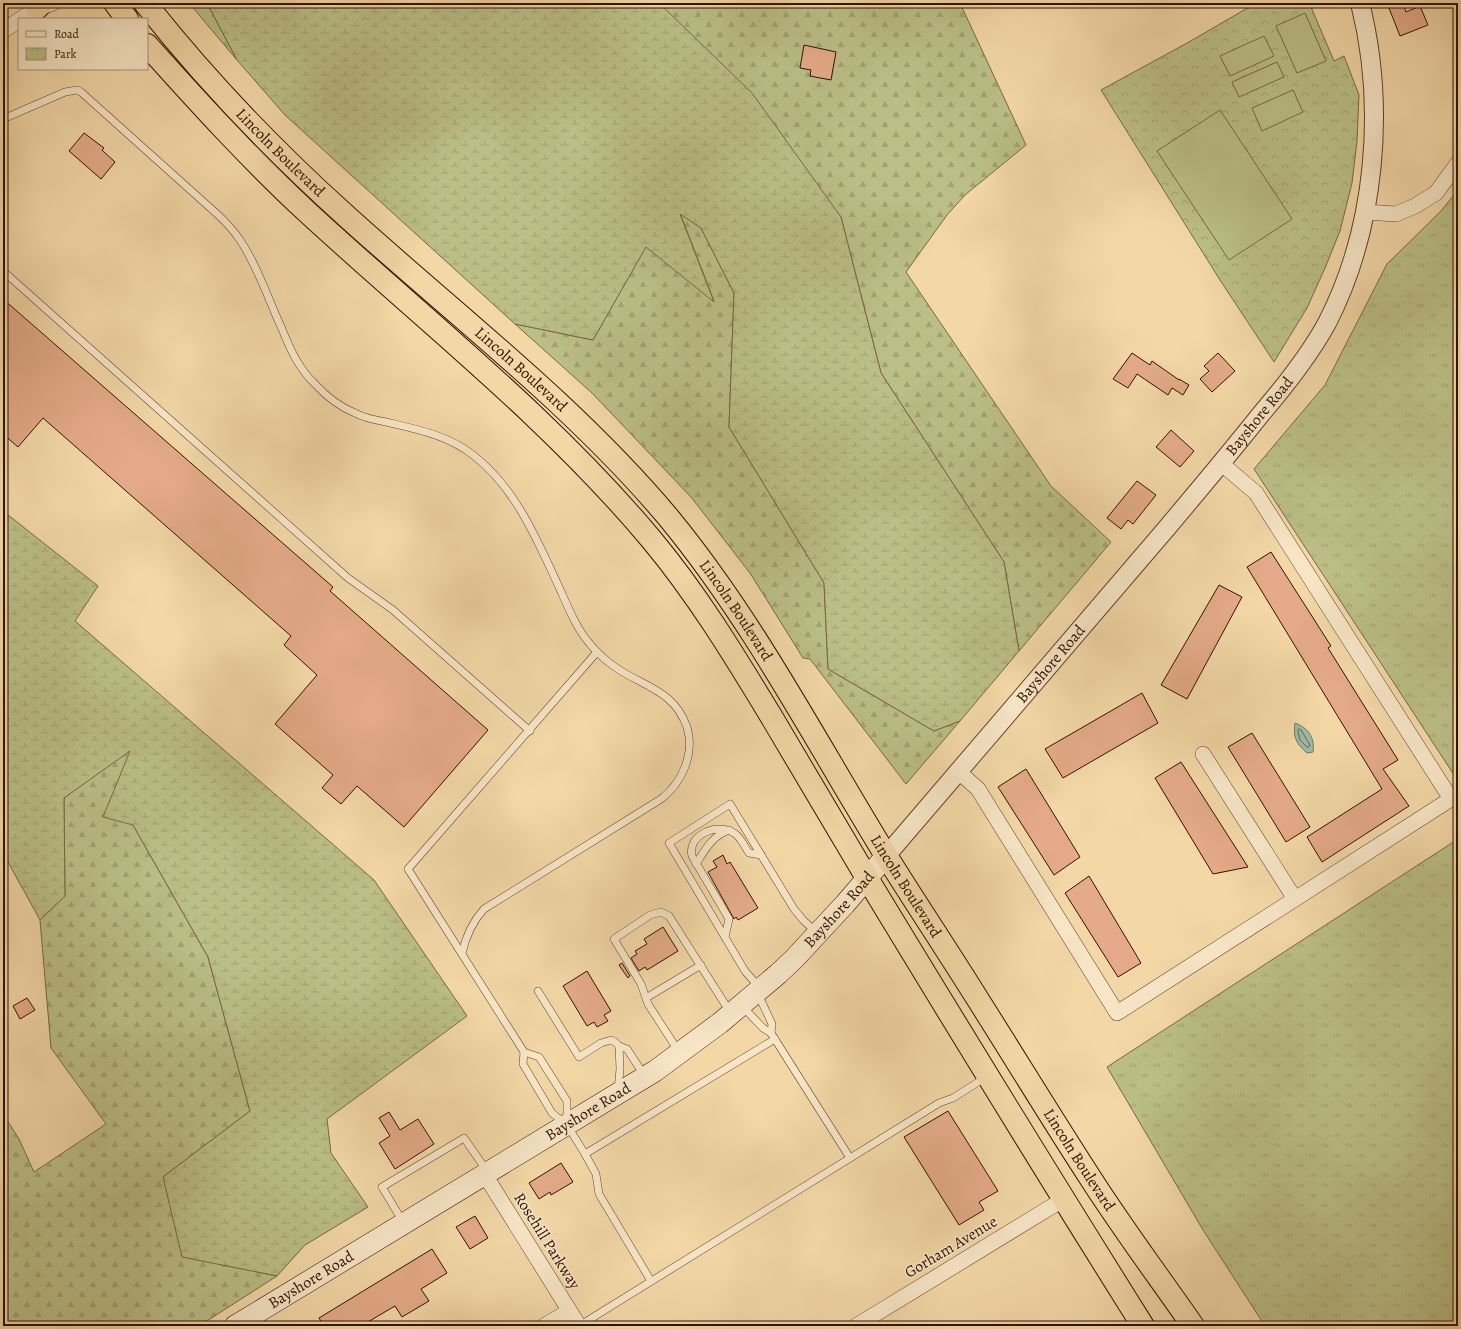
<svg xmlns="http://www.w3.org/2000/svg" width="1461" height="1329" viewBox="0 0 1461 1329" font-family="Alegreya,serif">
<defs>
<pattern id="grass-tufts" width="24" height="20" patternUnits="userSpaceOnUse"><rect width="24" height="20" fill="#bbbe87"/><path d="M3 7l-1-3M5 7V3M7 7l1-3M15 17l-1-3M17 17v-4M19 17l1-3" fill="none" stroke="#a1a273"/></pattern>
<pattern id="forest-firs" width="22" height="20" patternUnits="userSpaceOnUse"><rect width="22" height="20" fill="#bbbe87"/><path d="M5 1l3.5 6h-7zM16 11l3.5 6h-7z" fill="#a1a273"/></pattern>
<pattern id="wetland-marsh" width="20" height="14" patternUnits="userSpaceOnUse"><rect width="20" height="14" fill="#bbbe87"/><path d="M1 5h8M5 5V1M11 12h8M15 12V8" fill="none" stroke="#a1a273"/></pattern>
<pattern id="park-crowns" width="20" height="18" patternUnits="userSpaceOnUse"><rect width="20" height="18" fill="#bbbe87"/><path d="M2 6a3 3 0 1 1 6 0M12 15a3 3 0 1 1 6 0" fill="none" stroke="#a1a273"/></pattern>
</defs>
<rect width="100%" height="100%" fill="#f3d7a7"/>
<filter id="stains"><feTurbulence type="fractalNoise" baseFrequency=".005" numOctaves="4"/><feColorMatrix values="0 0 0 0 .2 0 0 0 0 .09 0 0 0 0 .02 0 0 0 .5 -.17"/></filter>
<radialGradient id="worn" r=".72"><stop offset=".6" stop-color="#630" stop-opacity="0"/><stop offset="1" stop-color="#630" stop-opacity=".3"/></radialGradient>
<g fill="url(#grass-tufts)" stroke="#766844">
<polygon points="1458,190 1458,242 1456,242 1455,423 1458,423 1458,781 1254,469 1325,385 1387,264 1441,211"/>
<polygon points="1458,839 1458,1326 1265,1326 1203,1230 1107,1067"/>
</g>
<g fill="url(#forest-firs)" stroke="#766844">
<polygon points="189,3 207,3 237,60"/>
<polygon points="659,3 960,3 1026,145 965,195 947,215 906,272 1051,486 1111,542 1019,651 1004,562 881,373 841,217"/>
<polygon points="680,213 701,228 734,293 729,427 824,583 828,669 934,731 960,721 906,784 810,659 803,658 750,573 691,497 592,393 515,324 593,340 646,246 714,301"/>
<polygon points="130,750 133,825 208,957 250,1111 163,1177 258,1272 277,1276 199,1326 3,1326 3,1114 19,1139 34,1172 106,1124 51,1048 40,920 65,896 64,798"/>
</g>
<g fill="url(#wetland-marsh)" stroke="#766844">
<polygon points="207,3 659,3 752,93 841,217 881,373 1004,562 1019,651 960,721 934,731 828,669 824,583 729,427 734,293 701,228 680,214 714,302 646,247 593,340 515,324 285,115 237,60"/>
<polygon points="3,511 98,586 75,621 374,880 467,1016 327,1119 331,1153 368,1207 305,1245 277,1276 182,1257 163,1177 250,1111 208,957 133,825 103,817 130,751 64,798 65,896 40,920 3,853"/>
</g>
<polygon fill="url(#park-crowns)" stroke="#766844" points="1256,3 1320,3 1311,7 1334,61 1344,56 1359,95 1357,141 1352,183 1340,231 1325,268 1307,308 1274,362 1220,280 1101,90 1189,42"/>
<g fill="#bbbe87" stroke="#766844">
<polygon points="1305,13 1326,61 1297,73 1276,26"/>
<polygon points="1264,36 1274,56 1230,76 1220,56"/>
<polygon points="1277,62 1284,77 1239,97 1232,82"/>
<polygon points="1293,90 1303,112 1262,131 1252,108"/>
<polygon points="1220,110 1292,219 1229,260 1157,151"/>
</g>
<path fill="#9cbaa4" stroke="#717762" d="M1295,723c13,5 20,14 18,29l-6,1c-11,-10 -14,-15 -12,-30z"/>
<g fill="none" stroke-linecap="round" stroke-linejoin="round">
<polygon stroke="#666652" stroke-width="1" points="1299,729 1301,730 1310,745 1309,747 1307,747 1300,740 1298,731"/>
</g>
<g fill="#e4aa89" stroke="#301200">
<polygon points="1387,3 1403,3 1406,12 1420,6 1428,25 1400,36"/>
<polygon points="804,45 836,52 831,80 810,76 811,70 800,68"/>
<polygon points="84,133 104,148 102,150 115,162 101,179 69,151"/>
<polygon points="3,299 333,587 330,591 488,730 404,827 357,786 341,804 322,788 333,775 275,724 317,675 284,645 291,636 43,418 18,447 3,434"/>
<polygon points="1132,353 1150,365 1152,361 1179,380 1179,379 1189,385 1183,395 1172,388 1168,395 1137,374 1128,388 1113,379"/>
<polygon points="1218,353 1235,371 1212,392 1200,379 1209,371 1204,366"/>
<polygon points="1171,430 1194,451 1180,467 1156,447"/>
<polygon points="1137,481 1156,495 1133,524 1128,520 1121,529 1107,518"/>
<polygon points="1271,552 1331,646 1328,648 1398,760 1383,769 1409,806 1322,862 1307,837 1382,789 1247,567"/>
<polygon points="1219,585 1242,597 1187,699 1161,685"/>
<polygon points="1142,693 1158,723 1063,778 1045,749"/>
<polygon points="1252,733 1310,827 1286,842 1228,747"/>
<polygon points="1181,762 1248,867 1213,874 1155,778"/>
<polygon points="1026,769 1080,857 1054,875 998,787"/>
<polygon points="723,855 727,864 730,862 758,908 738,920 736,917 734,919 708,872 717,867 713,861"/>
<polygon points="1089,876 1141,963 1118,977 1065,893"/>
<polygon points="663,927 678,951 647,970 645,967 639,971 631,958 637,954 635,951 647,944 644,939"/>
<polygon points="622,963 630,976 628,978 619,965"/>
<polygon points="587,971 611,1011 604,1015 608,1021 597,1027 594,1022 587,1026 563,986"/>
<polygon points="27,998 35,1010 20,1019 13,1006"/>
<polygon points="948,1111 998,1191 979,1202 984,1210 959,1225 904,1137"/>
<polygon points="389,1112 400,1130 418,1119 434,1144 395,1169 379,1143 390,1136 379,1118"/>
<polygon points="561,1163 573,1182 551,1195 550,1192 539,1199 529,1183"/>
<polygon points="475,1216 488,1238 470,1249 456,1227"/>
<polygon points="432,1249 447,1273 421,1289 429,1301 402,1317 395,1306 361,1326 324,1326 319,1318"/>
</g>
<g fill="none" stroke-linecap="round" stroke-linejoin="round">
<defs>
<g id="service">
<path d="M3,119l62,-27 12,-2 4,2 135,121c9,8 17,17 24,27 17,25 29,61 42,89 8,20 17,40 33,55 11,12 25,23 40,29 9,5 20,7 31,9 30,7 62,13 87,33 43,33 64,85 86,132 9,20 17,41 31,57 8,10 20,20 31,27 28,17 54,22 66,56 8,27 -5,56 -26,72l-177,110c-12,13 -18,27 -22,44"/>
<polyline points="3,271 348,578 393,610 530,731"/>
<polyline points="597,652 408,869 524,1052 523,1064 552,1113 567,1125 585,1154 596,1174 599,1194 651,1281"/>
<path d="M696,864c9,-14 16,-28 33,-34"/>
<path d="M725,937l4,-18 -37,-63c-5,-21 25,-34 42,-23 7,4 10,13 15,20l12,2"/>
<polyline points="759,987 745,971 669,843 730,804 794,909 803,920 816,932"/>
<polyline points="538,991 579,1057 601,1043 611,1040 615,1042 619,1046 627,1049 644,1075"/>
<polyline points="758,994 772,1024 771,1033"/>
<polyline points="646,998 701,965"/>
<polyline points="742,1006 763,1028 771,1033 850,1158"/>
<polyline points="524,1052 539,1057 567,1101 567,1120"/>
<polyline points="679,1052 648,1004 641,984 614,939 650,915 661,912 669,916 730,1012"/>
<polyline points="618,1090 620,1069 619,1046"/>
<polyline points="585,1154 775,1039"/>
<polyline points="403,1222 382,1187 464,1138 487,1171"/>
<polyline points="579,1326 939,1103 953,1098 986,1077"/>
</g>
<g id="minor">
<polyline points="21,19 37,8 53,3"/>
<polyline points="3,31 19,20"/>
<polyline points="1365,212 1396,214 1415,206 1436,193 1458,163"/>
<polyline points="1203,754 1295,899"/>
<polyline points="959,772 978,789 1117,1013 1451,799 1256,493 1222,464"/>
<polyline points="485,1175 579,1326"/>
<polyline points="544,1326 569,1311"/>
<polyline points="856,1326 1064,1199"/>
</g>
<g id="tertiary">
<path id="s1" d="M886,856c94,-109 187,-218 280,-327 32,-38 64,-76 95,-115 24,-28 48,-58 66,-91 49,-95 59,-217 33,-320"/>
</g>
<g id="secondary">
<path id="s2" d="M235,1326l420,-255 65,-48 58,-49 16,-15 51,-55 41,-48"/>
</g>
<g id="trunk">
<polyline points="115,3 127,19"/>
<path id="s3" d="M145,3c60,76 127,146 199,211 109,99 229,190 324,303 85,103 147,223 217,337 30,48 62,96 92,144 38,60 75,121 114,181 32,50 68,98 102,147"/>
<polyline points="37,8 42,3"/>
<path d="M147,45c51,57 103,114 159,166 117,108 243,206 345,328 46,55 83,116 120,177 32,54 64,108 96,162 91,150 183,300 276,448"/>
</g>
</defs>
<use href="#service" stroke="#61432a" stroke-width="8"/>
<use href="#minor" stroke="#61432a" stroke-width="16"/>
<use href="#tertiary" stroke="#61432a" stroke-width="20"/>
<use href="#secondary" stroke="#301200" stroke-width="22"/>
<use href="#trunk" stroke="#301200" stroke-width="24"/>
<use href="#service" stroke="#f7e5c6" stroke-width="7"/>
<use href="#minor" stroke="#f7e5c6" stroke-width="15"/>
<use href="#tertiary" stroke="#f7e5c6" stroke-width="18"/>
<use href="#secondary" stroke="#f7e5c6" stroke-width="21"/>
<use href="#trunk" stroke="#f3d7a7" stroke-width="22"/>
</g>
<g text-anchor="middle" dominant-baseline="central" stroke-width="3" stroke-linejoin="round" paint-order="stroke">
<g font-size="16" fill="#301200" stroke="#f7e5c6">
<text stroke="none"><textPath href="#s3" startOffset="202">Lincoln Boulevard</textPath></text>
<text stroke="none"><textPath href="#s3" startOffset="526">Lincoln Boulevard</textPath></text>
<text stroke="none"><textPath href="#s1" startOffset="577">Bayshore Road</textPath></text>
<text stroke="none"><textPath href="#s3" startOffset="850">Lincoln Boulevard</textPath></text>
<text stroke="none"><textPath href="#s1" startOffset="253">Bayshore Road</textPath></text>
<text stroke="none"><textPath href="#s3" startOffset="1174">Lincoln Boulevard</textPath></text>
<text stroke="none"><textPath href="#s2" startOffset="737">Bayshore Road</textPath></text>
<text stroke="none"><textPath href="#s2" startOffset="413">Bayshore Road</textPath></text>
<text stroke="none"><textPath href="#s3" startOffset="1498">Lincoln Boulevard</textPath></text>
<text transform="translate(547 1241) rotate(58)">Rosehill Parkway</text>
<text transform="translate(951 1247) rotate(-31)">Gorham Avenue</text>
<text stroke="none"><textPath href="#s2" startOffset="89">Bayshore Road</textPath></text>
</g>
</g>
<rect width="1461" height="1329" fill="none" stroke="#f3d7a7" stroke-width="16"/>
<rect x="4" y="4" width="1453" height="1321" fill="none" stroke="#301200" stroke-width="2"/>
<rect x="8" y="8" width="1445" height="1313" fill="none" stroke="#301200"/>
<rect x="18" y="18" width="130" height="52" fill="#f7e5c6" stroke="#a79177"/>
<rect x="26" y="31" width="20" height="6" fill="#f7e5c6" stroke="#a79177"/>
<text x="54" y="38" font-size="12" fill="#301200">Road</text>
<rect x="26" y="48" width="20" height="12" fill="url(#park-crowns)" stroke="#a79177"/>
<text x="54" y="58" font-size="12" fill="#301200">Park</text>
<rect width="100%" height="100%" filter="url(#stains)"/>
<rect width="100%" height="100%" fill="url(#worn)"/>
</svg>
